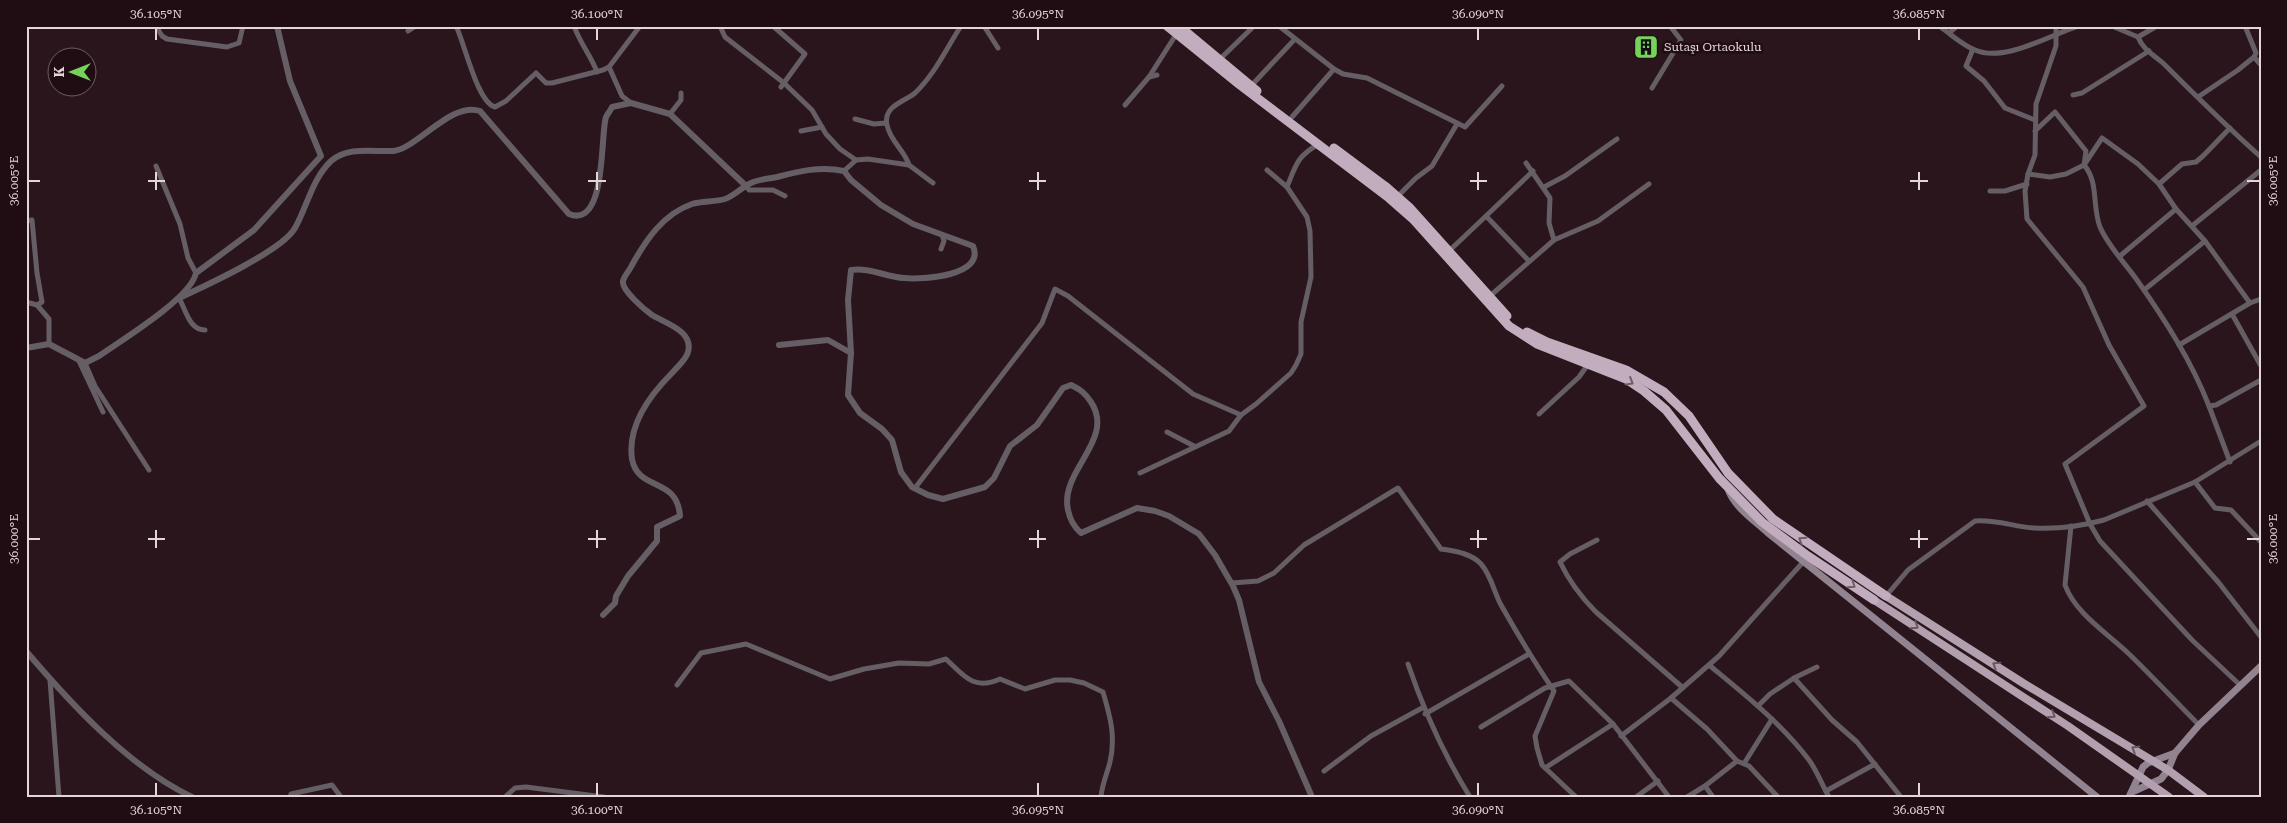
<svg xmlns="http://www.w3.org/2000/svg" width="2287" height="823" viewBox="0 0 2287 823" font-family="'Roboto Serif',serif">
<rect width="100%" height="100%" fill="#2a151c"/>
<g fill="none" stroke-linecap="round" stroke-linejoin="round">
<g stroke="#665e65" stroke-width="5">
<polyline points="156,26 162,36 167,39 227,47 239,43 243,26"/>
<path d="M456,26c9,18 21,76 39,81l11,-6 30,-28 10,10h6l51,-13 6,-3 31,-41"/>
<path d="M574,26c6,17 17,30 23,46"/>
<path d="M720,26l5,11 59,46 28,27 14,24 14,15 16,11 12,-1 41,6c-4,-14 -19,-24 -22,-40 -4,-19 17,-23 28,-32 20,-19 31,-44 46,-67"/>
<polyline points="773,26 805,54 781,87"/>
<polyline points="984,26 998,48"/>
<polyline points="1279,26 1334,69 1343,74 1367,78 1465,127 1502,86"/>
<path d="M1939,26c12,8 23,19 36,24 29,13 75,-15 103,-24"/>
<polyline points="2056,26 2056,46 2036,104 2035,155 2028,174 2025,191 2027,219 2083,287 2109,345 2144,406 2065,464 2090,524 2100,541 2192,640 2240,685"/>
<path d="M2112,26l26,11c5,13 16,18 26,27 32,32 63,63 97,93"/>
<polyline points="2245,26 2256,53 2254,57 2261,65"/>
<polyline points="408,31 416,26"/>
<polyline points="1949,33 1957,26"/>
<polyline points="2138,37 2157,26"/>
<polyline points="1973,49 1966,66 1984,81 2005,108 2035,120"/>
<polyline points="1220,59 1254,26"/>
<polyline points="609,67 622,96 631,103"/>
<polyline points="1149,77 1157,75"/>
<polyline points="1251,86 1294,40"/>
<polyline points="1652,88 1681,40 1670,26"/>
<polyline points="2073,95 2082,93 2149,51"/>
<polyline points="2198,97 2238,70 2254,57"/>
<polyline points="1125,105 1149,77 1177,33"/>
<polyline points="670,114 681,100 681,93"/>
<polyline points="1292,117 1334,69"/>
<polyline points="855,119 874,124 886,123"/>
<polyline points="801,131 822,127"/>
<path d="M2035,131l20,-19 31,39 -2,14c15,17 8,42 16,62 8,19 25,36 37,53 28,40 54,80 72,126l7,-1 45,-25"/>
<polyline points="1526,163 1550,198 1549,223 1554,240"/>
<polyline points="909,165 933,183"/>
<polyline points="156,166 180,224 188,258 196,273"/>
<polyline points="1267,170 1287,187"/>
<polyline points="844,171 856,160"/>
<polyline points="2028,174 2050,177 2066,174 2084,165 2102,138 2138,164 2159,184 2176,209 2205,241 2250,303"/>
<polyline points="2159,184 2182,164 2196,162 2203,156 2230,128"/>
<polyline points="745,185 749,190 773,190 785,196"/>
<polyline points="1544,187 1565,176 1617,139"/>
<polyline points="1990,191 2005,191 2027,184"/>
<polyline points="1397,197 1416,178 1432,166 1457,124"/>
<polyline points="1486,216 1533,171"/>
<polyline points="26,221 32,220 37,273 42,302 37,305"/>
<polyline points="2192,226 2261,170"/>
<polyline points="941,249 944,241 942,235"/>
<polyline points="1449,251 1486,216 1529,261"/>
<polyline points="2120,256 2176,209"/>
<polyline points="2144,290 2205,241"/>
<polyline points="1490,296 1554,240 1598,221 1649,184"/>
<path d="M179,298c7,12 10,32 26,32"/>
<polyline points="26,302 37,305 49,319 49,344"/>
<polyline points="2232,314 2261,366"/>
<polyline points="2179,345 2250,303 2261,299"/>
<polyline points="79,361 103,412"/>
<polyline points="85,363 95,386 149,470"/>
<polyline points="2209,406 2230,462"/>
<polyline points="1539,414 1579,377 1589,363"/>
<polyline points="1167,432 1194,446"/>
<path d="M1140,473l89,-42 12,-16 15,-11 35,-31 5,-8 5,-11v-32l10,-45 -1,-46 -3,-14 -20,-30c9,-22 10,-31 32,-43"/>
<polyline points="2195,482 2215,508 2231,510 2261,542"/>
<polyline points="915,488 1042,323 1055,289 1068,296 1193,394 1241,415"/>
<polyline points="2147,501 2219,583 2261,637"/>
<path d="M2071,526l-6,59c10,28 42,48 63,68 24,23 47,48 71,72"/>
<path d="M1597,540l-27,14 -10,8c9,19 21,35 36,50l86,75"/>
<path d="M1232,583l26,-2 16,-8 30,-28 94,-57 43,61c13,2 30,4 40,15 10,11 13,28 20,41 17,30 34,58 53,86l-19,45 2,12 5,17 34,32"/>
<path d="M1886,596l22,-26 67,-49c21,-2 39,6 59,7 22,1 48,-2 70,-8l91,-38 66,-41"/>
<path d="M1408,664c16,47 36,91 62,133"/>
<path d="M1709,665c35,29 72,58 100,95 8,11 13,25 20,37"/>
<polyline points="1794,678 1817,667"/>
<polyline points="50,680 59,797"/>
<path d="M677,685l24,-32 45,-9 84,35 34,-10 35,-6 30,1 17,-5c18,17 28,32 54,20l25,10 30,-9h15l14,3 19,9c7,24 13,44 7,70 -3,12 -8,22 -9,35"/>
<polyline points="1671,698 1707,729 1737,761"/>
<polyline points="1758,706 1770,694 1794,678 1832,720 1857,742 1901,797"/>
<polyline points="1425,714 1529,654"/>
<polyline points="1481,727 1545,688 1569,681 1613,724 1669,797"/>
<polyline points="1621,736 1671,698 1719,656 1804,561"/>
<polyline points="1745,762 1772,719"/>
<polyline points="1545,768 1613,724"/>
<polyline points="1324,771 1371,736 1422,708"/>
<polyline points="1705,786 1713,797"/>
<polyline points="1826,791 1875,764"/>
<polyline points="290,797 291,794 332,785 341,797"/>
<polyline points="505,797 515,788 526,787 604,797"/>
<polyline points="1636,797 1658,781"/>
<polyline points="1687,797 1705,786 1737,761 1749,766 1778,797"/>
</g>
<g stroke="#665e65" stroke-width="6">
<path d="M179,298c26,-12 103,-47 116,-70 12,-21 17,-49 36,-67 17,-15 42,-9 62,-10 24,-2 58,-50 87,-40l89,103c38,15 31,-79 37,-97 2,-4 5,-7 6,-10l19,-4 39,11 75,71"/>
<polyline points="779,345 828,340 851,353"/>
<path d="M26,348l23,-4 36,19 14,-7c23,-16 92,-58 97,-83l58,-43 67,-74 -31,-75 -13,-55"/>
<path d="M603,615l12,-12 1,-7 12,-20 29,-35v-14l23,-11c-3,-40 -42,-24 -48,-57 -5,-34 18,-64 40,-86 5,-6 14,-13 16,-21 6,-21 -23,-29 -36,-37 -7,-5 -31,-25 -29,-34 1,-5 7,-11 9,-16 14,-25 31,-51 60,-61 10,-3 23,-2 33,-5 9,-3 17,-12 26,-16 8,-4 17,-4 26,-6 23,-6 43,-11 67,-6l7,9 30,25 32,19 60,22c13,30 -51,34 -69,32 -18,-1 -35,-11 -53,-8l-3,30 3,53 -3,42 12,18 22,16 10,11 9,32 11,15 16,8 15,4 42,-12 9,-9 16,-32 27,-21 26,-37 8,-3c10,5 14,8 20,17 25,38 -32,69 -23,108 2,10 6,17 13,23l56,-25 18,3 14,5 30,18 16,21 18,31 6,14 20,82 20,39 33,76"/>
<path d="M26,651c45,53 103,116 166,146"/>
</g>
<g stroke="#91838f" stroke-width="7">
<path d="M1728,489c6,18 26,31 40,44l329,264"/>
<polyline points="2132,792 2161,779 2168,770 2175,753 2199,725 2261,666"/>
<polyline points="2129,797 2143,767 2148,763 2175,753"/>
</g>
<g stroke="#b2a0af" stroke-width="8">
<polyline points="1886,596 2023,683 2168,770 2204,797"/>
<polyline points="1874,600 2068,726 2169,797"/>
</g>
<g stroke="#c1adbe" stroke-width="9">
<polyline points="1167,26 1240,85 1389,198 1413,219 1509,326 1537,344 1626,379 1644,391 1666,410 1719,478 1762,522 1808,556 1874,600"/>
<polyline points="1179,26 1257,91"/>
<polyline points="1334,148 1385,186 1410,208 1507,316"/>
<polyline points="1527,332 1547,342 1626,370 1664,392 1689,416 1728,473 1773,519 1886,596"/>
</g>
</g>
<defs><path id="oneway-chevron" d="M-2-3.5L2.5 0L-2 3.5" fill="none" stroke-width="1.6" stroke-linecap="round" stroke-linejoin="round" transform="scale(1.25)"/></defs>
<g stroke="#705c68">
<use href="#oneway-chevron" transform="translate(1630 382) rotate(31)"/>
<use href="#oneway-chevron" transform="translate(1802 540) rotate(-147)"/>
<use href="#oneway-chevron" transform="translate(1852 585) rotate(34)"/>
</g>
<g stroke="#695661">
<use href="#oneway-chevron" transform="translate(1915 626) rotate(33)"/>
<use href="#oneway-chevron" transform="translate(1996 665) rotate(-147)"/>
<use href="#oneway-chevron" transform="translate(2052 715) rotate(33)"/>
<use href="#oneway-chevron" transform="translate(2135 749) rotate(-149)"/>
</g>
<path fill="none" stroke="#e4d5d9" stroke-width="2" d="M156,28v12M597,28v12M1038,28v12M1478,28v12M1919,28v12M156,172v18M597,172v18M1038,172v18M1478,172v18M1919,172v18M28,181h12M148,181h17M588,181h18M1029,181h17M1470,181h17M1910,181h18M2247,181h13M156,530v18M597,530v18M1038,530v18M1478,530v18M1919,530v18M28,539h12M148,539h17M588,539h18M1029,539h17M1470,539h17M1910,539h18M2247,539h13M156,783v13M597,783v13M1038,783v13M1478,783v13M1919,783v13"/>
<defs>
<symbol id="building-square" viewBox="-11 -11 22 22"><rect x="-9" y="-9" width="18" height="18" rx="4" fill="#76d25a" stroke="#200c13"/><path d="M-4-6H4V6H1V3H-1V6H-4ZM-2.5-4.3h1.7v1.8h-1.7ZM.8-4.3h1.7v1.8H.8ZM-2.5-1h1.7V.8h-1.7ZM.8-1h1.7V.8H.8Z" fill="#111"/></symbol>
</defs>
<g fill-rule="evenodd">
<use href="#building-square" x="1632" y="33" width="28" height="28"/>
</g>
<g text-anchor="middle" dominant-baseline="central" stroke-width="5" stroke-linejoin="round" paint-order="stroke">
<g font-size="12" fill="#e4d5d9" stroke="#200c13" text-anchor="start">
<text x="1664" y="47">Sutaşı Ortaokulu</text>
</g>
</g>
<rect width="2287" height="823" fill="none" stroke="#200c13" stroke-width="55"/>
<g transform="translate(72 72) rotate(270)"><circle r="24" fill="#200c13" stroke="#6e5c62"/>
<path d="M0-4L9 19L0 12L-9 19Z" fill="#76d25a"/>
<text y="-8" font-size="14" font-weight="bold" text-anchor="middle" fill="#e4d5d9">K</text>
</g>
<rect x="28" y="28" width="2232" height="768" fill="none" stroke="#e4d5d9" stroke-width="2"/>
<g font-size="12" text-anchor="middle" fill="#e4d5d9">
<text x="156" y="18">36.105°N</text>
<text x="597" y="18">36.100°N</text>
<text x="1038" y="18">36.095°N</text>
<text x="1478" y="18">36.090°N</text>
<text x="1919" y="18">36.085°N</text>
<text transform="translate(2273 181) rotate(-90)" y="4">36.005°E</text>
<text transform="translate(14 181) rotate(-90)" y="4">36.005°E</text>
<text transform="translate(2273 539) rotate(-90)" y="4">36.000°E</text>
<text transform="translate(14 539) rotate(-90)" y="4">36.000°E</text>
<text x="156" y="814">36.105°N</text>
<text x="597" y="814">36.100°N</text>
<text x="1038" y="814">36.095°N</text>
<text x="1478" y="814">36.090°N</text>
<text x="1919" y="814">36.085°N</text>
</g>
</svg>
